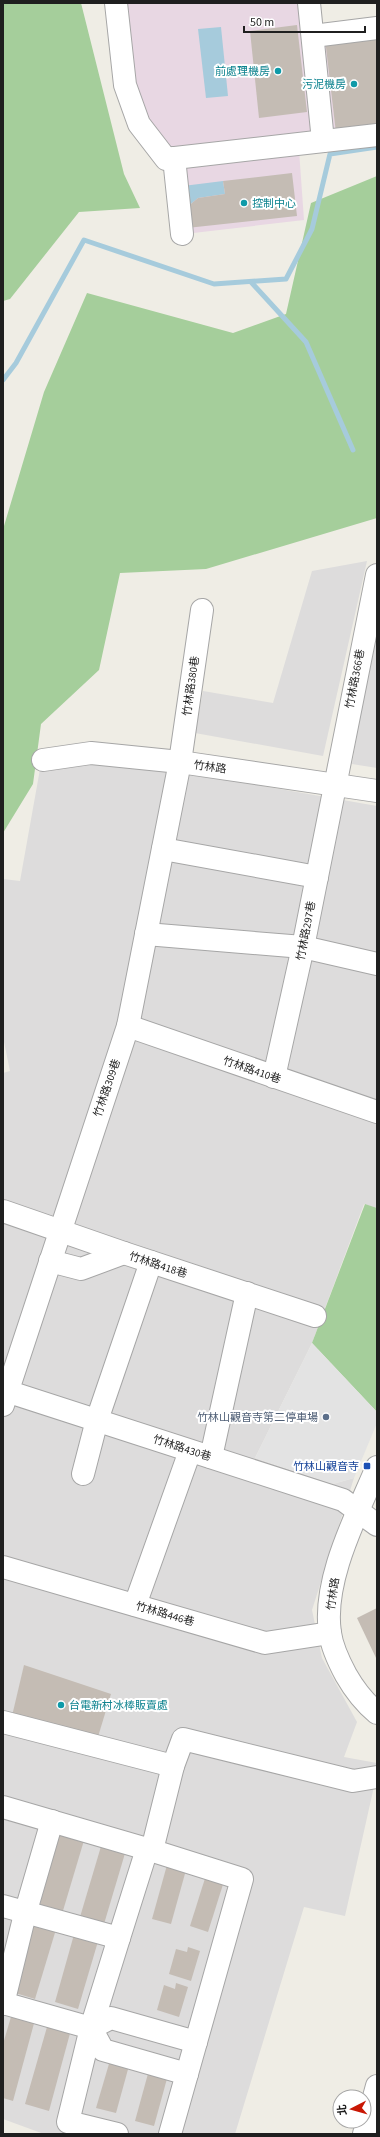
<svg xmlns="http://www.w3.org/2000/svg" width="380" height="2137" viewBox="0 0 380 2137" font-family="'Source Sans 3','Noto Sans TC',sans-serif">
<rect width="100%" height="100%" fill="#efede5"/>
<g fill="#dddcdc">
<polygon points="367,561 323,756 195,733 203,691 273,703 312,571"/>
<polygon points="377,614 377,768 352,764"/>
<polygon points="119,761 377,806 377,1208 364,1204 312,1343 255,1458 333,1484 354,1478 312,1610 322,1658 357,1722 344,1757 377,1763 377,1773 345,1916 304,1907 235,2134 44,2134 3,2119 3,1073 10,1071 3,1037 3,879 20,881 40,769"/>
</g>
<polygon fill="#e8d7e3" points="108,3 316,3 317,19 325,26 377,141 299,150 304,220 176,235 169,171 149,150"/>
<g fill="#a5ce9b">
<polygon points="3,3 81,3 124,174 140,208 79,212 10,299 3,301"/>
<polygon points="377,176 377,518 206,569 120,573 99,670 41,724 33,784 3,833 3,525 4,526 44,392 87,293 233,333 286,314 311,203"/>
<polygon points="365,1204 377,1208 377,1412 312,1343"/>
</g>
<polygon fill="#e3e3e3" points="312,1343 377,1412 377,1423 354,1478 333,1484 255,1458"/>
<g fill="#a6cbdc">
<polygon points="221,27 228,96 206,98 198,29"/>
<polygon points="223,181 225,194 198,198 186,208 183,186"/>
</g>
<g fill="none" stroke-linecap="round" stroke-linejoin="round">
<g stroke="#a6cbdc" stroke-width="5">
<polyline points="251,282 306,342 353,450"/>
<polyline points="3,380 16,363 84,240 214,284 286,279 312,229 330,154 377,147"/>
</g>
</g>
<g fill="#c4bcb4">
<polygon points="297,25 307,112 259,118 250,31"/>
<polygon points="377,34 377,129 336,133 325,39"/>
<polygon points="292,173 297,216 187,228 186,208 198,198 225,194 223,181"/>
<polygon points="377,1608 377,1660 357,1618"/>
<polygon points="24,1665 111,1694 97,1740 12,1716"/>
<polygon points="61,1830 85,1837 62,1914 39,1907"/>
<polygon points="102,1843 126,1850 104,1924 80,1917"/>
<polygon points="167,1865 186,1870 171,1924 152,1919"/>
<polygon points="207,1872 225,1878 208,1932 190,1926"/>
<polygon points="33,1919 57,1926 35,1999 12,1992"/>
<polygon points="75,1931 99,1938 78,2009 55,2002"/>
<polygon points="188,1947 200,1951 191,1981 169,1974 176,1949 187,1952"/>
<polygon points="176,1983 188,1987 179,2017 157,2010 164,1985 175,1989"/>
<polygon points="13,2010 36,2016 13,2101 3,2098 3,2044"/>
<polygon points="49,2020 72,2026 49,2111 25,2104"/>
<polygon points="111,2057 130,2062 116,2113 96,2108"/>
<polygon points="149,2070 168,2075 154,2126 135,2121"/>
</g>
<g fill="none" stroke-linecap="round" stroke-linejoin="round">
<defs>
<g id="minor">
<polyline points="116,3 125,85 139,124 166,159 377,135"/>
<polyline points="309,3 323,141"/>
<polyline points="313,36 377,28"/>
<polyline points="174,158 182,234"/>
<polyline points="43,760 91,753 180,762 377,791"/>
<polyline points="163,849 317,877"/>
<polyline points="146,934 303,947 377,964"/>
<polyline points="128,1026 377,1112"/>
<polyline points="274,1077 303,947 377,575"/>
<polyline points="3,1211 124,1253 315,1316"/>
<polyline points="50,1261 81,1269 124,1253"/>
<polyline points="3,1390 343,1500 377,1525"/>
<polyline points="3,1405 128,1026 180,762 202,610"/>
<polyline points="211,1457 247,1293"/>
<path d="M377,1467c-20,48 -55,113 -47,166 2,15 9,29 16,42 8,14 19,28 31,38"/>
<polyline points="83,1474 97,1420 151,1262"/>
<polyline points="3,1567 265,1643 330,1633"/>
<polyline points="135,1605 190,1451"/>
<polyline points="3,1722 173,1766"/>
<polyline points="3,1807 147,1849 119,1938"/>
<polyline points="3,1906 119,1938 91,2028 3,2003"/>
<polyline points="3,2004 25,1914 52,1821"/>
<polyline points="91,2028 68,2122 117,2134"/>
<polyline points="187,2074 103,2050 91,2028 111,2018 196,2042"/>
<polyline points="170,2134 242,1879 147,1849 154,1842 173,1766 183,1739 353,1781 377,1777"/>
<polyline points="364,2134 377,2086"/>
</g>
</defs>
<use href="#minor" stroke="#a6a6a6" stroke-width="24"/>
<use href="#minor" stroke="#fff" stroke-width="22"/>
</g>
<g fill="#0f9aa8" stroke="#fff" stroke-width="1.5">
<circle cx="278" cy="71" r="4"/>
<circle cx="354" cy="84" r="4"/>
<circle cx="244" cy="203" r="4"/>
<circle cx="61" cy="1705" r="4"/>
</g>
<circle fill="#5c6f8a" stroke="#fff" stroke-width="1.5" cx="326" cy="1417" r="4"/>
<rect fill="#1a4fb4" stroke="#fff" stroke-width="1.5" x="363" y="1462" width="8" height="8" rx="2"/>
<g text-anchor="middle" dominant-baseline="central" stroke-width="4" stroke-linejoin="round" paint-order="stroke">
<g font-size="11" fill="#0d838f" stroke="#fff" text-anchor="end">
<text x="270" y="71">前處理機房</text>
<text x="346" y="84">污泥機房</text>
<text x="252" y="203" text-anchor="start">控制中心</text>
<text x="69" y="1705" text-anchor="start">台電新村冰棒販賣處</text>
</g>
<g font-size="11" fill="#1f1f1f" stroke="#fff">
<text transform="translate(355 679) rotate(-79)">竹林路366巷</text>
<text transform="translate(191 686) rotate(-82)">竹林路380巷</text>
<text transform="translate(210 767) rotate(8)">竹林路</text>
<text transform="translate(306 931) rotate(-79)">竹林路297巷</text>
<text transform="translate(252 1070) rotate(19)">竹林路410巷</text>
<text transform="translate(107 1088) rotate(-71)">竹林路309巷</text>
<text transform="translate(158 1265) rotate(18)">竹林路418巷</text>
<text transform="translate(182 1448) rotate(18)">竹林路430巷</text>
<text transform="translate(333 1594) rotate(-81)">竹林路</text>
<text transform="translate(165 1614) rotate(16)">竹林路446巷</text>
</g>
<g font-size="11" fill="#4e5e75" stroke="#fff" text-anchor="end">
<text x="318" y="1417">竹林山觀音寺第二停車場</text>
</g>
<g font-size="11" fill="#164399" stroke="#fff" text-anchor="end">
<text x="359" y="1466">竹林山觀音寺</text>
</g>
</g>
<rect width="380" height="2137" fill="none" stroke="#1f1f1f" stroke-width="8"/>
<g transform="translate(352 2109) rotate(264)"><circle r="19" fill="#ffffff" stroke="#a5a5a5"/>
<path d="M0-3L7 15L0 10L-7 15Z" fill="#c91704"/>
<text y="-6" font-size="11" font-weight="bold" text-anchor="middle" fill="#1f1f1f">北</text>
</g>
<path d="M244 26v6h121v-6" fill="none" stroke="#1f1f1f" stroke-width="2"/>
<text x="250" y="26" font-size="12" fill="#1f1f1f" stroke="#ffffff" stroke-width="3" paint-order="stroke">50 m</text>
</svg>
